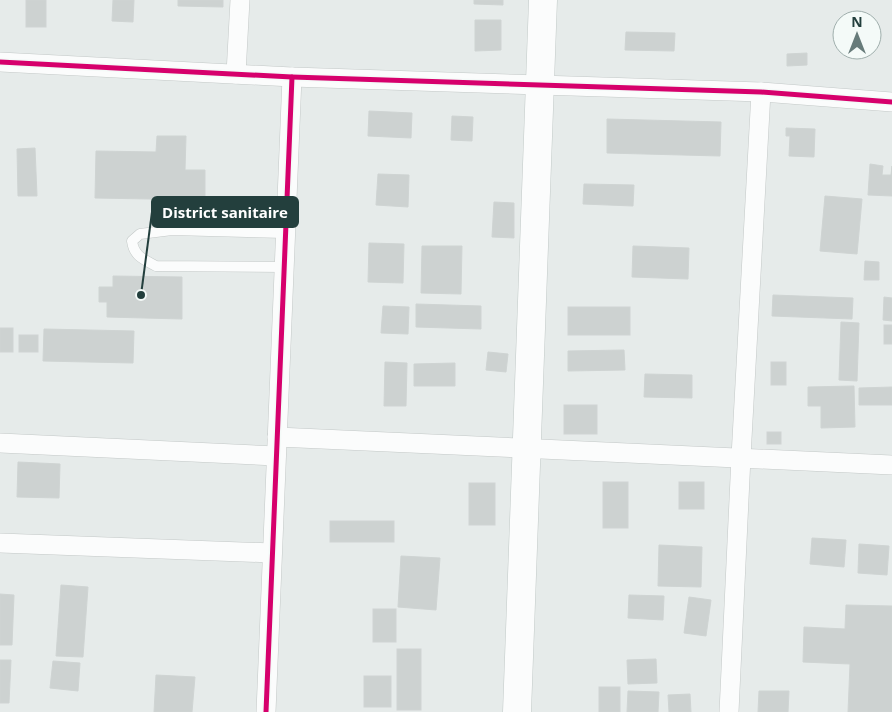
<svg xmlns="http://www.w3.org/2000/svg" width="892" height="712" viewBox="0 0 892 712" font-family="'Open Sans',sans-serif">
<rect width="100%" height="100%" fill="#e6ebea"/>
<g fill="#cdd2d1" stroke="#cfd4d3">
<rect x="26" y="0" width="20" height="27"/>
<polygon points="113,0 134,0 133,22 112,21"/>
<polygon points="178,0 223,0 223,7 178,6"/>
<polygon points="474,0 503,0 503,5 474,4"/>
<polygon points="475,20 501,20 501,50 475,51"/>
<polygon points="626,32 675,33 674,51 625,50"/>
<polygon points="807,53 807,65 787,66 787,54"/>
<polygon points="369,111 412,113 411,138 368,136"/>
<polygon points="452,116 473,117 472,141 451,140"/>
<polygon points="607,119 721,122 720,156 607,153"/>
<polygon points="786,128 815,129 814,157 789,156 790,136 786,136"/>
<polygon points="157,136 186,136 185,170 205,170 205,200 95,198 96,151 156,152"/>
<polygon points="35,148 37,196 18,196 17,149"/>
<polygon points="870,164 883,166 882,175 891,175 892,166 892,196 868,195"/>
<polygon points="378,174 409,175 408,207 376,205"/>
<polygon points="584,184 634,185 633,206 583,204"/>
<polygon points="825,196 862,199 857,254 820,251"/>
<polygon points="494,202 514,203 514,238 492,237"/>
<polygon points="369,243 404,244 403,283 368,282"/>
<polygon points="422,246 462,246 461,294 421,293"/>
<polygon points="633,246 689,248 688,279 632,277"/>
<polygon points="865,261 879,262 879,280 864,280"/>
<polygon points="113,276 182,277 182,319 107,317 107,302 99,302 99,287 113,287"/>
<polygon points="773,295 853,298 852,319 772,316"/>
<polygon points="884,297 892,298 892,321 883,320"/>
<polygon points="416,304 481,306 481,329 416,327"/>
<polygon points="383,306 409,307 408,334 381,333"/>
<rect x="568" y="307" width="62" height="28"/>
<polygon points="841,322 859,323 857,381 839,380"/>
<rect x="884" y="325" width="8" height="19"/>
<rect x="0" y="328" width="13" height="24"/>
<polygon points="44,329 134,331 133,363 43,361"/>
<rect x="19" y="335" width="19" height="17"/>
<polygon points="624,350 625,370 568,371 568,351"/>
<polygon points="488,352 508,354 506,372 486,370"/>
<polygon points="385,362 407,363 406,406 384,406"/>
<rect x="771" y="362" width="15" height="23"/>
<polygon points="455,363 455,386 414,386 414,364"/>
<polygon points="645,374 692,375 692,398 644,397"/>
<polygon points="854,386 855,427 821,428 821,406 808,406 808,387"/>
<polygon points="892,387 892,405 859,405 859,388"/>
<rect x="564" y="405" width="33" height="29"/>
<rect x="767" y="432" width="14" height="12"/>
<polygon points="18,462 60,464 59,498 17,497"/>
<rect x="603" y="482" width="25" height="46"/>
<rect x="679" y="482" width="25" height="27"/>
<rect x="469" y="483" width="26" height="42"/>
<rect x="330" y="521" width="64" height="21"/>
<polygon points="812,538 846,540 844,567 810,564"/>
<polygon points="859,544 889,546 887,575 858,573"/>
<polygon points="659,545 702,547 701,587 658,586"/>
<polygon points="401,556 440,558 436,610 398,607"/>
<polygon points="61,585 88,587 83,657 56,656"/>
<polygon points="0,594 14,595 12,645 0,645"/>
<polygon points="629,595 664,596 663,620 628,618"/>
<polygon points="689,597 711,600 706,636 684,633"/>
<polygon points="846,605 892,606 892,712 848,712 850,664 803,662 804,627 845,629"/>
<rect x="373" y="609" width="23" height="33"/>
<rect x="397" y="649" width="24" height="61"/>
<polygon points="656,659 657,683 628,684 627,660"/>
<polygon points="0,660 11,660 9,703 0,703"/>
<polygon points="53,661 80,663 78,691 50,688"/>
<polygon points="156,675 195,677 192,712 154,712"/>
<rect x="364" y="676" width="27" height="31"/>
<rect x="599" y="687" width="21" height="25"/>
<polygon points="628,691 659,692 658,712 627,712"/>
<polygon points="759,691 789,691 788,712 758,712"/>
<polygon points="690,694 691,712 669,712 668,695"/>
</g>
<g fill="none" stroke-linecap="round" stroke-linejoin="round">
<defs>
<path id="lane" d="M284,267l-128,-1c-13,-7 -22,-10 -24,-25l8,-7 32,-4 113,3"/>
<g id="street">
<polyline points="0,62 292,77 761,92 892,102"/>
<polyline points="236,74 240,0"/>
<polyline points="277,437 892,465"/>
<polyline points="0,443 276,456"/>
<polyline points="0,543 272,553"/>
<polyline points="266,712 292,77"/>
<polyline points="729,712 741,457 761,92"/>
</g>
<polyline id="secondary" points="517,712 543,0"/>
</defs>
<use href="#lane" stroke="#c3c8c7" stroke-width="11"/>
<use href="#street" stroke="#c3c8c7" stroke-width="20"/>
<use href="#secondary" stroke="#c1c9c7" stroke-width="29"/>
<use href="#lane" stroke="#fbfcfc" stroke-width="10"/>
<use href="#street" stroke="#fbfcfc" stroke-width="19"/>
<use href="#secondary" stroke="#fbfcfc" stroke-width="28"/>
<defs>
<g id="cycleway">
<polyline points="0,62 292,77 761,92 892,102"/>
<polyline points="266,712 292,77"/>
</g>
</defs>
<use href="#cycleway" stroke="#f4faf8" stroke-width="8"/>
<use href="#cycleway" stroke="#d6006c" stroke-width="5"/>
</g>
<path fill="none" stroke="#233f3d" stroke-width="2" d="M141 295L152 212"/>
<circle fill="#233f3d" stroke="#f4faf8" stroke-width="2" cx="141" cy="295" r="5"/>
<rect fill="#233f3d" stroke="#233f3d" stroke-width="2" x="152" y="197" width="146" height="30" rx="5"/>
<g font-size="15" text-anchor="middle" font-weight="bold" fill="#fff">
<text x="225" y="218">District sanitaire</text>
</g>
<g transform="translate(857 35)"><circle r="24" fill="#f4faf8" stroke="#a0afad"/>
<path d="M0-4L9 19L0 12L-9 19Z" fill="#677b7a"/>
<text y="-8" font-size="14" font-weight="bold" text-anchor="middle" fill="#233f3d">N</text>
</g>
</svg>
